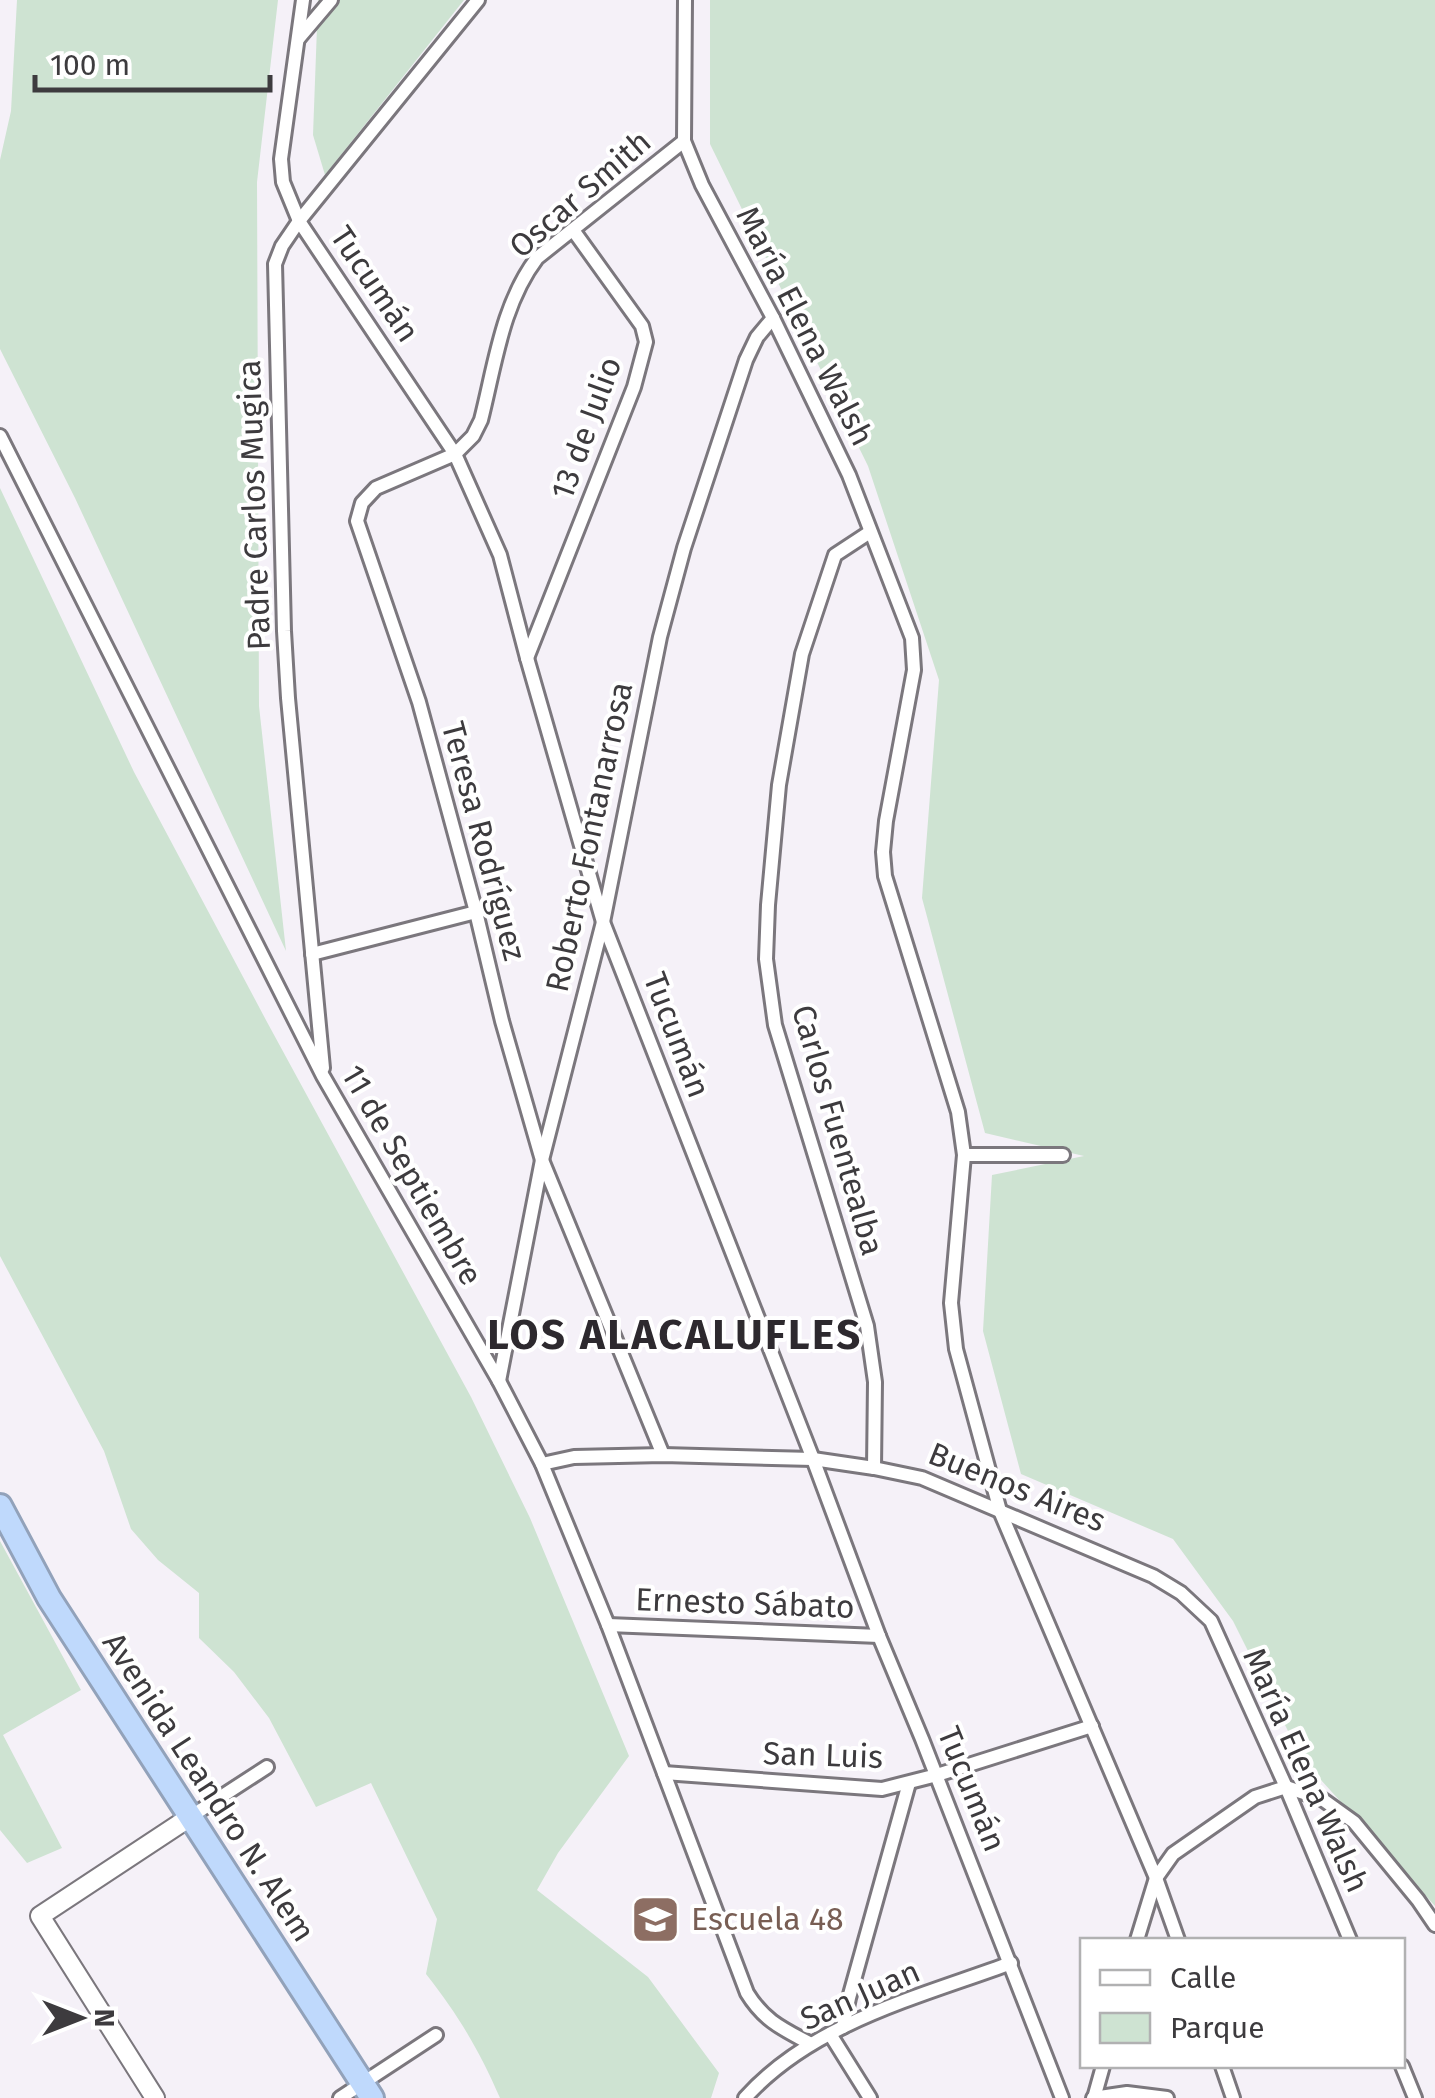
<svg xmlns="http://www.w3.org/2000/svg" width="1435" height="2098" viewBox="0 0 1435 2098" font-family="'Fira Sans',sans-serif">
<rect width="100%" height="100%" fill="#f5f1f8"/>
<g fill="#cee3d2">
<polygon points="17,0 278,0 257,182 259,706 286,951 75,498 0,349 0,160 11,111"/>
<polygon points="318,0 464,0 325,175 313,135"/>
<polygon points="710,0 1435,0 1435,1906 1302,1759 1233,1621 1173,1539 1021,1474 983,1331 992,1175 1084,1156 985,1133 922,898 939,680 868,466 710,144"/>
<path d="M0,488l134,284 133,250 204,375 59,121 99,238 -71,97 -21,37 111,87 71,96 -8,25h-211c-21,-48 -41,-82 -74,-124l11,-55 -66,-136 -55,24 -47,-89 -35,-46 -35,-34v-45l-41,-33 -27,-31 -27,-78 -104,-195z"/>
<polygon points="0,1541 81,1690 3,1735 62,1848 27,1863 0,1830"/>
</g>
<g fill="none" stroke-linecap="round" stroke-linejoin="round">
<defs>
<g id="street">
<polyline points="303,0 281,159 283,182 299,221 455,454 500,555 527,658 603,922 813,1459 879,1636 922,1739 1062,2098"/>
<polyline points="685,0 684,141 702,185 773,318 849,475 912,638 914,670 886,821 883,852 885,876 958,1112 964,1155 951,1303 956,1349 1000,1511 1156,1878 1178,1940"/>
<polyline points="298,39 331,0"/>
<path d="M0,436l323,640 176,305 43,83 66,161 139,368c17,28 36,36 64,51"/>
<polyline points="870,532 835,555 802,654 779,785 768,905 766,959 775,1025 867,1326 875,1382 874,1468"/>
<polyline points="527,658 634,387 646,342 642,326 573,230"/>
<polyline points="312,954 476,912"/>
<polyline points="323,1068 288,698 284,631 275,264 282,246 299,221 478,0"/>
<polyline points="964,1155 1063,1155"/>
<polyline points="499,1381 542,1160 603,922 660,637 684,548 746,360 757,337 773,318"/>
<path d="M663,1455l-121,-295 -40,-139 -26,-109 -57,-210 -62,-181 5,-18 14,-15 79,-34 18,-18 8,-16c14,-55 21,-116 56,-162l147,-117"/>
<polyline points="542,1464 574,1457 663,1455 813,1459 874,1468 922,1478 1153,1576 1181,1593 1211,1621 1286,1787 1350,1940"/>
<polyline points="608,1625 879,1636"/>
<polyline points="664,1773 882,1789 937,1775 1092,1726"/>
<polyline points="190,1817 267,1767"/>
<polyline points="1137,1940 1156,1878 1173,1854 1255,1797 1286,1787 1322,1799 1354,1822 1418,1900 1435,1925"/>
<polyline points="843,2027 849,1998 909,1783"/>
<polyline points="830,2034 870,2098"/>
<polyline points="1222,2066 1233,2098"/>
<polyline points="1402,2066 1415,2098"/>
<polyline points="340,2098 436,2035"/>
<path d="M745,2098c67,-75 174,-101 266,-135"/>
<polyline points="1093,2098 1127,2093 1167,2098"/>
<polyline points="1094,2098 1103,2066"/>
</g>
<polyline id="secondary" points="155,2098 40,1916 190,1817"/>
<polyline id="highway" points="0,1506 49,1598 372,2098"/>
</defs>
<use href="#street" stroke="#7b777d" stroke-width="18"/>
<use href="#secondary" stroke="#7b777d" stroke-width="22"/>
<use href="#highway" stroke="#92a2ba" stroke-width="28"/>
<use href="#street" stroke="#fff" stroke-width="12"/>
<use href="#secondary" stroke="#fff" stroke-width="18"/>
<use href="#highway" stroke="#bfd9fc" stroke-width="22"/>
</g>
<defs>
<symbol id="school-square" viewBox="-11 -11 22 22"><rect x="-9" y="-9" width="18" height="18" rx="4" fill="#8d6e63" stroke="#fff"/><path d="M0-5L7-2L0 1L-7-2ZM-4 1L0 2.5L4 1V4Q0 6-4 4Z" fill="#fff"/></symbol>
</defs>
<g fill-rule="evenodd">
<use href="#school-square" x="628" y="1892" width="55" height="55"/>
</g>
<g text-anchor="middle" dominant-baseline="central" stroke-width="8" stroke-linejoin="round" paint-order="stroke">
<g font-size="32" fill="#3d3b3e" stroke="#fff">
<text transform="translate(580 194) rotate(-41)">Oscar Smith</text>
<text transform="translate(375 284) rotate(56)">Tucumán</text>
<text transform="translate(805 326) rotate(63)">María Elena Walsh</text>
<text transform="translate(586 428) rotate(-70)">13 de Julio</text>
<text transform="translate(254 505) rotate(-92)">Padre Carlos Mugica</text>
<text transform="translate(589 837) rotate(-78)">Roberto Fontanarrosa</text>
<text transform="translate(484 841) rotate(75)">Teresa Rodríguez</text>
<text transform="translate(677 1035) rotate(69)">Tucumán</text>
<text transform="translate(838 1130) rotate(74)">Carlos Fuentealba</text>
<text transform="translate(412 1175) rotate(60)">11 de Septiembre</text>
<text transform="translate(1017 1487) rotate(22)">Buenos Aires</text>
<text transform="translate(745 1603) rotate(2)">Ernesto Sábato</text>
<text transform="translate(823 1755) rotate(2)">San Luis</text>
<text transform="translate(1306 1770) rotate(66)">María Elena Walsh</text>
<text transform="translate(209 1787) rotate(57)">Avenida Leandro N. Alem</text>
<text transform="translate(972 1789) rotate(68)">Tucumán</text>
<text transform="translate(860 1995) rotate(-24)">San Juan</text>
</g>
<g font-size="32" fill="#785e54" stroke="#fff" text-anchor="start">
<text x="691" y="1919">Escuela 48</text>
</g>
<g font-size="42" font-weight="bold" letter-spacing="2.5" fill="#2d292e" stroke="#fff">
<text x="675" y="1335">LOS ALACALUFLES</text>
</g>
</g>
<rect x="1080" y="1938" width="325" height="130" fill="#ffffff" stroke="#b1b1b2" stroke-width="2.5"/>
<rect x="1100" y="1970" width="50" height="15" fill="#ffffff" stroke="#b1b1b2" stroke-width="2.5"/>
<text x="1170" y="1988" font-size="30" fill="#3d3b3e">Calle</text>
<rect x="1100" y="2013" width="50" height="30" fill="#cee3d2" stroke="#b1b1b2" stroke-width="2.5"/>
<text x="1170" y="2038" font-size="30" fill="#3d3b3e">Parque</text>
<g transform="translate(80 2018) rotate(90)" stroke="#ffffff" stroke-width="8" paint-order="stroke">
<path d="M0-8L18 38L0 25L-18 38Z" fill="#3d3b3e"/>
<text y="-15" font-size="28" font-weight="bold" text-anchor="middle" fill="#3d3b3e">N</text>
</g>
<path d="M35 75v15h235v-15" fill="none" stroke="#3d3b3e" stroke-width="5"/>
<text x="50" y="75" font-size="30" fill="#3d3b3e" stroke="#ffffff" stroke-width="8" paint-order="stroke">100 m</text>
</svg>
